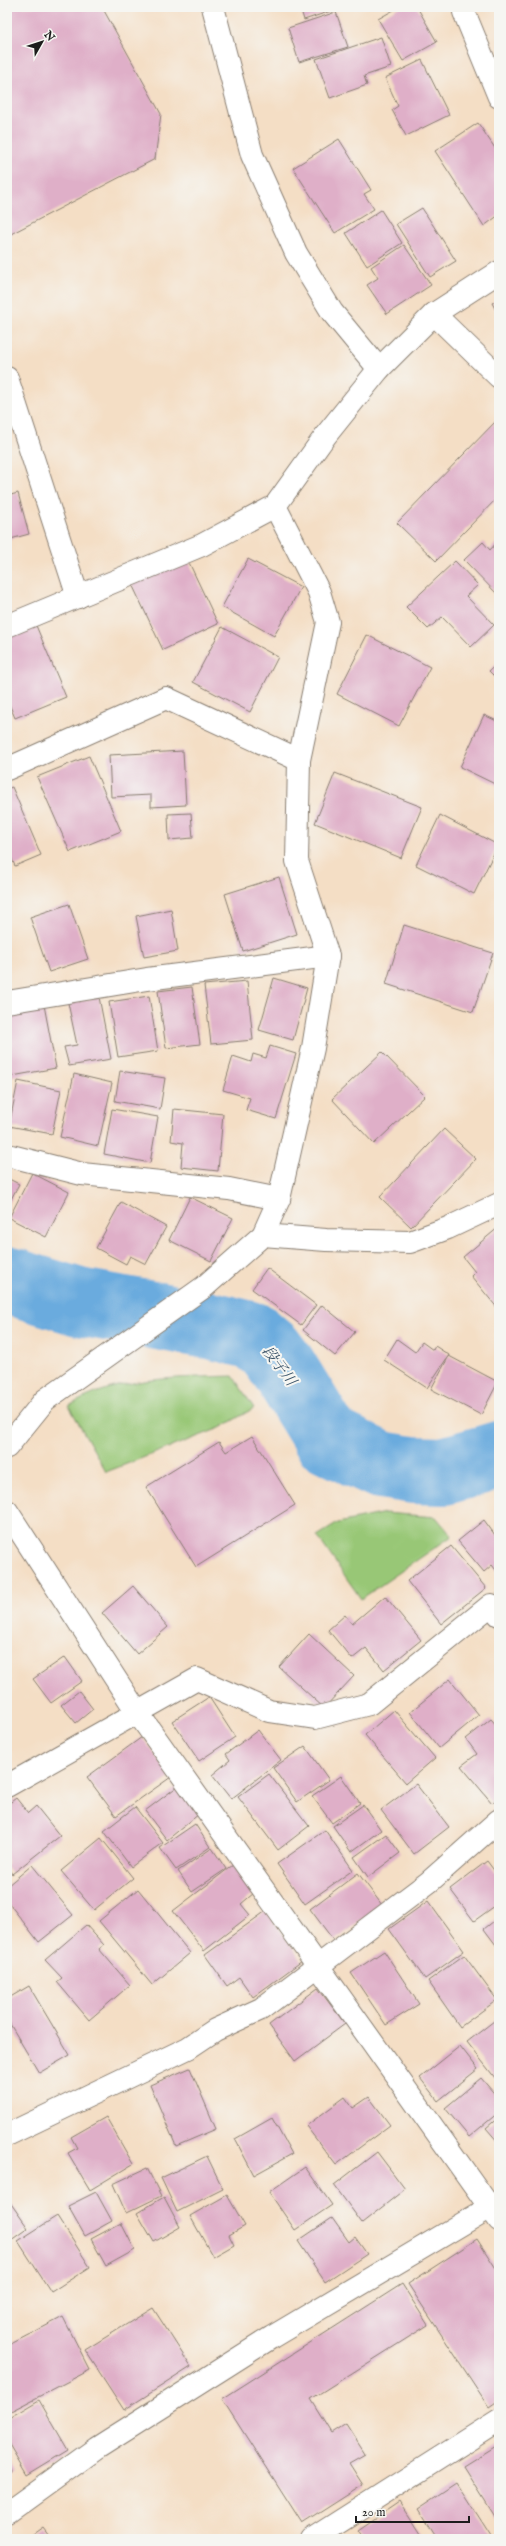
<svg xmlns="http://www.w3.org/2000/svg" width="506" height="2546" viewBox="0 0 506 2546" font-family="'IM FELL English','Noto Serif JP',serif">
<rect width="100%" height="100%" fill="#f6f6f2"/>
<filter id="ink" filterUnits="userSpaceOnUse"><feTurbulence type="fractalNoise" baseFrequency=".025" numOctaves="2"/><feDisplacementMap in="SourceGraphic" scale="8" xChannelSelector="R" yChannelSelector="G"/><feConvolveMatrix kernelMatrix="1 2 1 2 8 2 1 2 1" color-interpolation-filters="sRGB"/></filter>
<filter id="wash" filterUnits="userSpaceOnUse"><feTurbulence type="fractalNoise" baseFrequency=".012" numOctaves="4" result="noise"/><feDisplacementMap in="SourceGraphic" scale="16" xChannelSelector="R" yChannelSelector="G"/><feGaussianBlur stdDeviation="0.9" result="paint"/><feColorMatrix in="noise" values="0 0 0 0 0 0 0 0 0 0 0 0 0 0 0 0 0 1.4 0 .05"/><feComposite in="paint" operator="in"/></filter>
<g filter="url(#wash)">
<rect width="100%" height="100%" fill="#f4dec5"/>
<g fill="#98c776" stroke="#5a7249">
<path d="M233,1376l21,32 -34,20 -114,44 -37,-66c49,-30 108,-28 164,-30z"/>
<polygon points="385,1513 436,1517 452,1536 361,1599 317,1536 338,1523"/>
</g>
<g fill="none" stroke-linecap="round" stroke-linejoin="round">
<polyline stroke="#6babde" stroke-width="68" points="7,1280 79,1302 214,1326 254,1336 270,1350 283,1367 327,1439 381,1465 413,1470 444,1471 499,1455"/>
</g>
<g id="blocks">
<g fill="#dfafc8">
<polygon points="7,7 102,7 161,114 155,159 7,236"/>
<polygon points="300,7 343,7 304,20"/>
<polygon points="399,7 417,7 437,42 403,61 378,19"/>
<polygon points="336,12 348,47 299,62 288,28"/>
<polygon points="381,37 391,67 364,76 367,85 330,98 316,59"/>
<polygon points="422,60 449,115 406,136 392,110 398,106 385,78"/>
<polygon points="478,123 499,154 499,215 484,226 435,151"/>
<polygon points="339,139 371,190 364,194 374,209 335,233 293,168"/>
<polygon points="422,208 456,261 430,277 396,224"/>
<polygon points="381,210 402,243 367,266 346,233"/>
<polygon points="404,245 431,285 387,314 367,285 378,278 371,267"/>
<polygon points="499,299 499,316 492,303"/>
<polygon points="497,420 499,496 436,561 397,523"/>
<polygon points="18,493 29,534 7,540 7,496"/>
<polygon points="499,540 499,596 464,560 483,542 490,550"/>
<polygon points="185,554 218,624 163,650 130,580"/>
<polygon points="248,559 301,587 274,636 222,607"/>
<polygon points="455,561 478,585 466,596 494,625 471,647 442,617 428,629 406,607"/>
<polygon points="32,616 66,697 15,718 7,699 7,626"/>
<polygon points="222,627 278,657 250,712 193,682"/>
<polygon points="367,635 430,667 399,726 337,694"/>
<polygon points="499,662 499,681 489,671"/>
<polygon points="484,715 499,722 499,786 460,767"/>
<polygon points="183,751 186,805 151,807 151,795 111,797 109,755"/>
<polygon points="89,756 121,831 70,852 37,777"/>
<polygon points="335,773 422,807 401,858 315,823"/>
<polygon points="12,787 41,855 15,866 7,848 7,789"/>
<polygon points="191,813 193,838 169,840 168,814"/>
<polygon points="440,815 498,845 474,894 416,865"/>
<polygon points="279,877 297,934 243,951 225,894"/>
<polygon points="69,904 88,959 49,972 30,917"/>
<polygon points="171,909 178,951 144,957 136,916"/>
<polygon points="404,925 493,953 473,1012 386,984"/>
<polygon points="274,978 307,988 293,1040 259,1030"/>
<polygon points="247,981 253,1040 211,1044 204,985"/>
<polygon points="192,987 200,1044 166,1048 158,991"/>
<polygon points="149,996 158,1051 118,1057 109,1002"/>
<polygon points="99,997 111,1059 69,1066 64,1047 77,1045 68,1003"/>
<polygon points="44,1005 56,1068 7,1077 7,1012"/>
<polygon points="270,1046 296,1054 276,1119 246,1110 250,1098 223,1090 233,1056 251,1062 253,1054 266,1058"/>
<polygon points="382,1052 425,1096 374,1144 332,1099"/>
<polygon points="120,1071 165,1078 160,1109 115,1101"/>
<polygon points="74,1074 112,1083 98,1146 60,1137"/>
<polygon points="18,1081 61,1090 52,1134 9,1126"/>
<polygon points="112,1109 158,1117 150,1163 104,1154"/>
<polygon points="174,1109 223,1114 218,1171 181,1167 183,1143 171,1141"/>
<polygon points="444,1129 476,1159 411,1227 380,1197"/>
<polygon points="32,1173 69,1192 46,1237 9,1218"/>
<polygon points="7,1178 19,1184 7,1207"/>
<polygon points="190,1197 233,1218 211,1261 169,1240"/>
<polygon points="121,1202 166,1227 146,1264 130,1256 126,1264 96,1248"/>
<polygon points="499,1227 499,1310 471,1276 475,1272 463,1257"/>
<polygon points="267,1268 316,1305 301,1325 252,1289"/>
<polygon points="322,1305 355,1332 335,1356 303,1330"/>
<polygon points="397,1339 415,1352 422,1342 433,1350 435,1346 449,1355 427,1388 384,1360"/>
<polygon points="449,1356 498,1382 481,1415 431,1389"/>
<polygon points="252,1436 295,1505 196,1567 146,1487 219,1442 226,1452"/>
<polygon points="484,1520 495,1535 499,1532 499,1574 492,1565 484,1572 458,1541"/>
<polygon points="451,1546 486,1588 441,1624 407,1581"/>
<polygon points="133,1586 168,1627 137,1654 102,1613"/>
<polygon points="385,1596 421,1640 384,1670 366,1648 352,1659 328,1630 345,1615 352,1624"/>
<polygon points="309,1634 354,1676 324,1708 279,1667"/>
<polygon points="65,1657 82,1681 51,1703 33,1679"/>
<polygon points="450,1679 479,1715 439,1748 410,1712"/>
<polygon points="79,1691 93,1709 76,1723 61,1705"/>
<polygon points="209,1697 235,1737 199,1761 172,1721"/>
<polygon points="394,1710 435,1758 406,1783 365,1735"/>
<polygon points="491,1719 499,1728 499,1797 492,1803 461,1766 477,1754 466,1739"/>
<polygon points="258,1730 281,1760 231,1799 212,1775 230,1760 226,1754"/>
<polygon points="142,1737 171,1777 116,1816 87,1777"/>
<polygon points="305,1746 329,1780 297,1802 273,1768"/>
<polygon points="269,1774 309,1826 278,1850 238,1797"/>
<polygon points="341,1776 360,1803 332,1823 312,1796"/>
<polygon points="416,1784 449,1827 414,1854 381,1810"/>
<polygon points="178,1786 199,1814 167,1840 145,1811"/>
<polygon points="16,1798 28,1813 36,1806 60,1836 12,1874 7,1867 7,1805"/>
<polygon points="363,1805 381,1830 351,1852 333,1826"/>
<polygon points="135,1807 163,1843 131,1867 104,1831"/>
<polygon points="195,1824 210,1847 176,1870 160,1848"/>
<polygon points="325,1830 353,1870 305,1904 277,1864"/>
<polygon points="386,1834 400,1853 368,1877 354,1857"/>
<polygon points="101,1838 133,1878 94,1910 61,1871"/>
<polygon points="212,1848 226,1869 192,1892 178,1871"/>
<polygon points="487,1861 499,1877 499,1903 474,1921 450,1889"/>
<polygon points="32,1865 73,1915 39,1942 7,1901 7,1886"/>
<polygon points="233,1865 254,1893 241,1904 250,1915 204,1951 173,1911"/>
<polygon points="358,1873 382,1905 334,1941 310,1909"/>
<polygon points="138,1889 190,1953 152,1985 99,1921"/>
<polygon points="428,1901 464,1951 425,1979 389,1929"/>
<polygon points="266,1911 302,1961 253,1997 239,1977 227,1986 205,1955"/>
<polygon points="499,1917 499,1949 484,1929"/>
<polygon points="86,1925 104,1945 99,1949 130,1985 89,2020 57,1982 62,1978 45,1960"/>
<polygon points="384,1951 419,2004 386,2025 351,1973"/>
<polygon points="464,1955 497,2000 460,2027 428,1981"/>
<polygon points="29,1986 70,2055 39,2073 7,2019 7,1999"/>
<polygon points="318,1988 345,2024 295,2061 269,2025"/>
<polygon points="499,2017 499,2083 467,2042"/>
<polygon points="460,2046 478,2069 438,2101 420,2078"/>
<polygon points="190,2068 216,2129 176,2146 150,2085"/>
<polygon points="481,2078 499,2099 499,2112 469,2137 445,2108"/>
<polygon points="345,2097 353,2108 369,2097 390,2125 336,2165 306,2126"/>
<polygon points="106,2117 133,2164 90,2190 68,2153 77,2148 71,2137"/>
<polygon points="499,2117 499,2143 486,2128"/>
<polygon points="272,2118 292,2154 254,2175 235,2139"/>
<polygon points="377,2152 405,2189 362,2223 334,2185"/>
<polygon points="207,2156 223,2189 177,2212 161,2178"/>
<polygon points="305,2167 332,2205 295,2230 269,2192"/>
<polygon points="147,2168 161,2196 126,2213 113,2184"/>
<polygon points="96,2192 112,2221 85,2236 68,2206"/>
<polygon points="227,2195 245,2226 229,2235 234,2245 213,2257 190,2216"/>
<polygon points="164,2197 180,2227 154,2242 137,2213"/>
<polygon points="7,2198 28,2228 7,2243"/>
<polygon points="57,2216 90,2267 51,2292 18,2241"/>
<polygon points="332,2218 349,2242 355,2237 367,2254 325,2282 298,2241"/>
<polygon points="121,2223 135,2250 106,2266 91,2239"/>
<polygon points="477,2239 499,2273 499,2400 489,2407 408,2284"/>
<polygon points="402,2284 428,2325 311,2399 332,2433 346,2424 365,2454 349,2463 363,2485 302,2524 222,2399"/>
<polygon points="153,2308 191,2367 124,2410 85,2350"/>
<polygon points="63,2317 90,2370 7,2413 7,2346"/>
<polygon points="39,2400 68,2450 27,2475 7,2441 7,2419"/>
<polygon points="496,2446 499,2451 499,2522 464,2466"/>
<polygon points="7,2459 13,2471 7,2475"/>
<polygon points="457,2483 493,2539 437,2539 418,2509"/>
<polygon points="399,2502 423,2539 364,2539 358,2530"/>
<polygon points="43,2527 52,2539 26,2539"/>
</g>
</g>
</g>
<g filter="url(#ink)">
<use href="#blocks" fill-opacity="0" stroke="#887d70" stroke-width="1"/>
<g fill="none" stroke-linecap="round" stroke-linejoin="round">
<defs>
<g id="minor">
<polyline points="213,7 252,155 296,253 332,312 379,369"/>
<polyline points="464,12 499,97"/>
<polyline points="434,314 499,377"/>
<polyline points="7,378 78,597"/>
<polyline points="7,626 202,545 275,506 326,435 379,369 434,314 499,272"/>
<polyline points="7,769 166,698 299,760"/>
<polyline points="7,1002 147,979 328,956"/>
<polyline points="7,1155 82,1174 229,1189 279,1199"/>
<polyline points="263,1235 326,1240 410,1242 448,1228 499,1204"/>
<polyline points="7,1447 45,1400 204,1287 263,1235 279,1199 313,1048 328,956 297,861 299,760 328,622 319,592 275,506"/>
<polyline points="7,1511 137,1712 499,2220"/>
<polyline points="7,1786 197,1679 269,1711 315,1718 369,1704 491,1605 499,1615"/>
<polyline points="7,2135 188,2048 215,2030 261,2009 429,1882 499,1820"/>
<polyline points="7,2513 97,2448 272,2337 499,2202"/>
<polyline points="312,2539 499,2420"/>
</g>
</defs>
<use href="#minor" stroke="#887d70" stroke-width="24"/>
<use href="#minor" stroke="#fff" stroke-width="22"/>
</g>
</g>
<g text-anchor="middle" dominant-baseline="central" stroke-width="4" stroke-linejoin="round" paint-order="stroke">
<g font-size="15" font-style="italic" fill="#3c556a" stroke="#f6f6f2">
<text transform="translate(279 1366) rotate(53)">段子川</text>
</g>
</g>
<rect width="506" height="2546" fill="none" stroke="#f6f6f2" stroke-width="24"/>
<g transform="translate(42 42) rotate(51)" stroke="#f6f6f2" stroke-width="3" paint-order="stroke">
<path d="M0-3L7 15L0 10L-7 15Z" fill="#1c1c1c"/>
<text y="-6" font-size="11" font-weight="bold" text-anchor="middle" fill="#1c1c1c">N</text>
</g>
<path d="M356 2516v6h113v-6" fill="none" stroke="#1c1c1c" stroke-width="2"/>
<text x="362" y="2516" font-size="12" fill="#1c1c1c" stroke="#f6f6f2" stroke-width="3" paint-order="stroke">20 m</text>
</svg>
